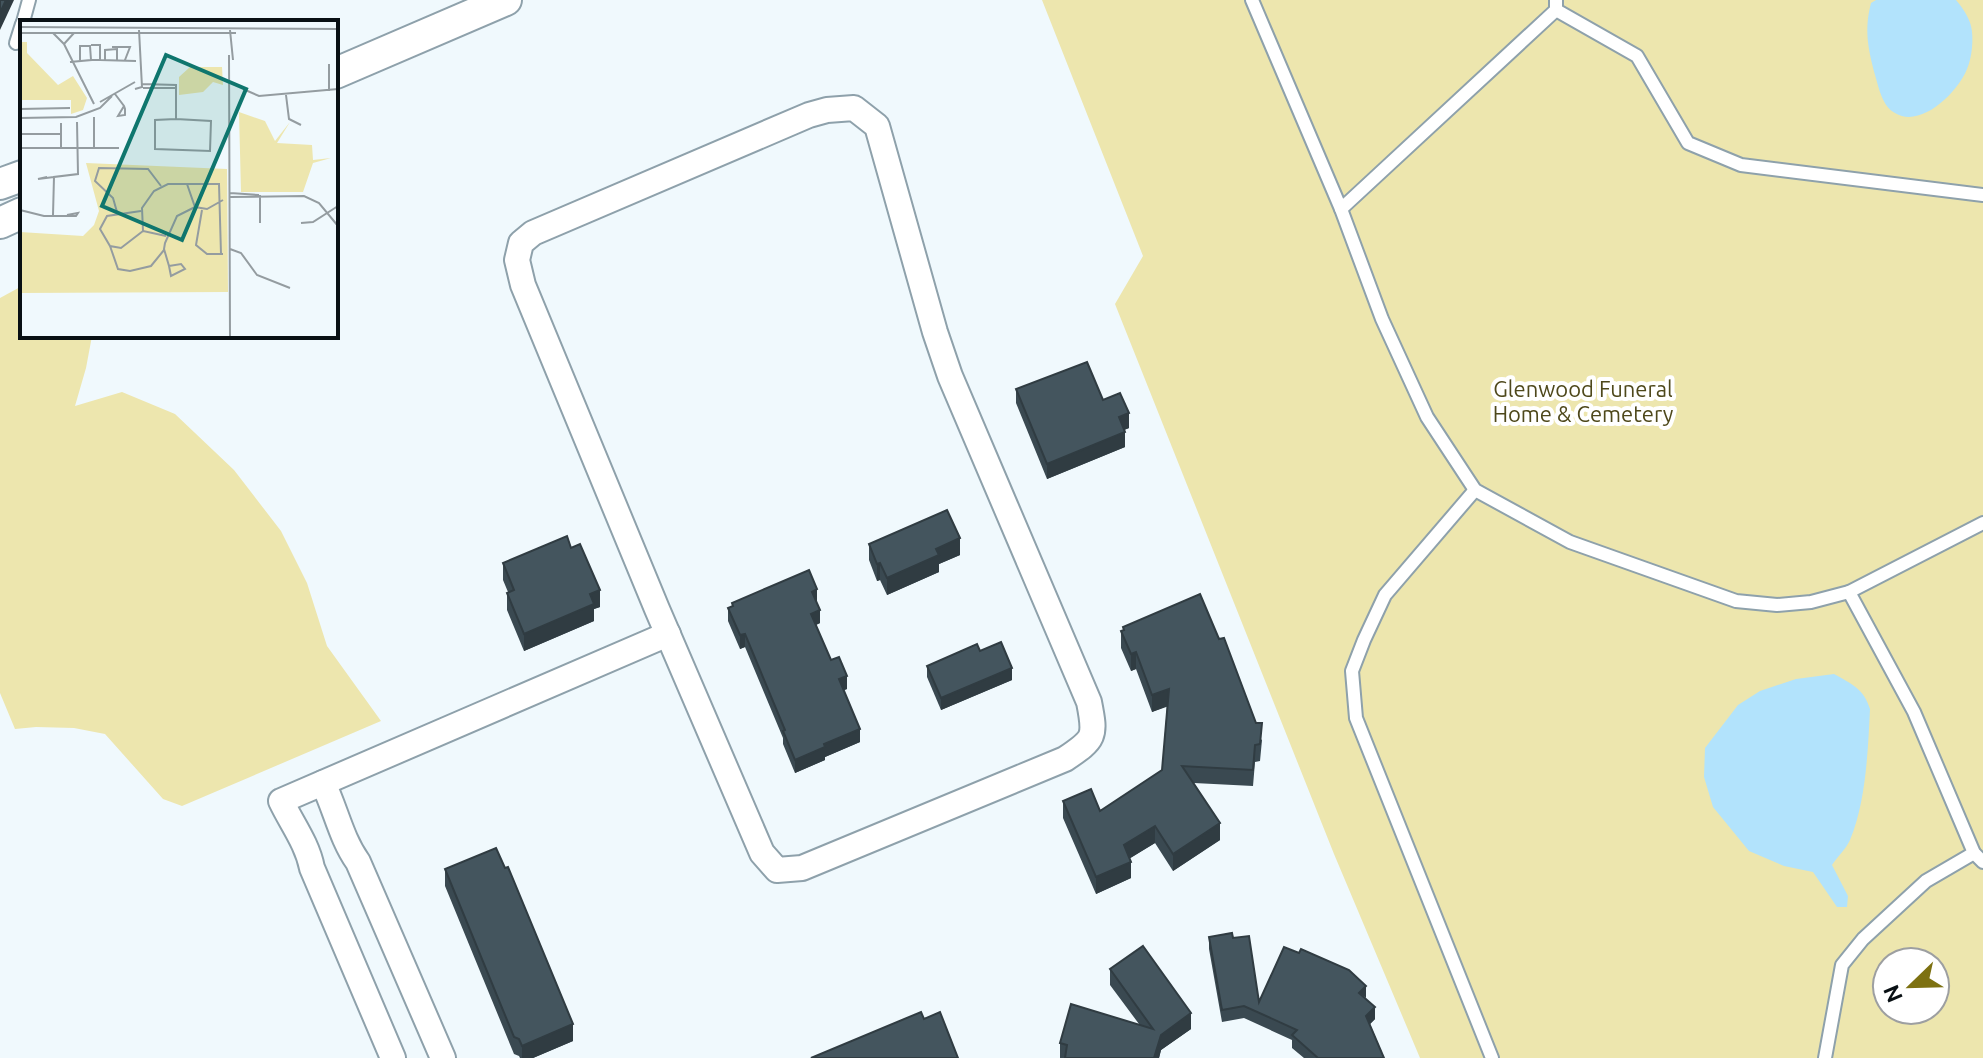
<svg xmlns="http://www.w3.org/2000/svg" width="1983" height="1058" viewBox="0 0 1983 1058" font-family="Ubuntu,sans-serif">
<rect width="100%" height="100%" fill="#f0f9fd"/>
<g fill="#ede6ae" fill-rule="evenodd">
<path d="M1042,0h941v1058h-563l-86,-204 -219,-550 28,-48zM1887,962h48v48h-48z"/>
<polygon points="22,286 22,336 92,336 86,368 75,406 122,392 175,414 234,470 281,531 307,583 327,646 381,721 182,806 163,799 105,734 74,728 36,727 15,729 0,693 0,298"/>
</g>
<g fill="#b2e3fc">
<path d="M1876,0h80c6,7 13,17 15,26 3,12 1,32 -4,43 -9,23 -46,60 -72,44 -13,-7 -16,-25 -20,-38 -7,-27 -11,-45 -4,-72z"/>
<path d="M1834,674c18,10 30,15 36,35 -2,41 -4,93 -20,131 -4,9 -12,16 -18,25l16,31 -1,11h-10l-24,-35 -29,-6 -35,-15 -36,-44 -9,-30 1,-29 33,-43 22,-14 36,-12z"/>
</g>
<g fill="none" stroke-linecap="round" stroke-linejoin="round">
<defs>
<g id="service">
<polyline points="1252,0 1341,209 1382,319 1427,417 1475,490 1570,542 1736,601 1777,605 1811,602 1849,592 1983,523"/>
<polyline points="1556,10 1637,56 1688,143 1741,165 1983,195"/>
<polyline points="23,22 29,0"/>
<polyline points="16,43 22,24"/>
<polyline points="1341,209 1556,10 1556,0"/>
<polyline points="1475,490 1385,595 1364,640 1352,671 1356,718 1492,1058"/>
<polyline points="1849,592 1914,712 1974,853 1983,862"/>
<polyline points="1825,1058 1842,965 1863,939 1926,881 1974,853"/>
</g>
<g id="minor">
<path d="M854,108l23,18 58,206 15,44 139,326c7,35 6,37 -24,57l-263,109 -25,2 -15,-17 -105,-244 -134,-324 -6,-25 4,-17 12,-10 276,-118 18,-5z"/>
<path d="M323,783c13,27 18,55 35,79l85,196"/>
<path d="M393,1058l-81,-190c-5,-25 -20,-44 -31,-67l387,-167"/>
</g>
<g id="tertiary">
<polyline points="336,73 506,0"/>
<polyline points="0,184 22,176"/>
<polyline points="0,223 22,213"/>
</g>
</defs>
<use href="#service" stroke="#8ea1ab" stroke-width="16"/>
<use href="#minor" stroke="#8ea1ab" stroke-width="28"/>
<use href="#tertiary" stroke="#8ea1ab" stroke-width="34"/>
<use href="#service" stroke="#fff" stroke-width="12"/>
<use href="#minor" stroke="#fff" stroke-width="24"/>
<use href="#tertiary" stroke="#fff" stroke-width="30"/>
</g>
<g fill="#3a4951">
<polygon points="1016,389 1103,400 1129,428 1124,430 1125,447 1047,479 1016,403"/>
<polygon points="869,544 960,555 939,564 939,572 887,595 880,580 877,581 869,560"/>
<polygon points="503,563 600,607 594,609 594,621 524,651 507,610 507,593 508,592 503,580"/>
<polygon points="732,603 817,603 820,623 816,625 831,660 847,689 844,690 860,742 825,757 825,760 795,773 783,744 783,738 745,647 740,649 728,621 728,608 732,606"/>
<polygon points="1123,627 1262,740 1260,761 1255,762 1253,786 1194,783 1220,840 1173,871 1155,843 1130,858 1131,878 1096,894 1063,818 1063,801 1100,811 1162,770 1167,706 1152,712 1136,669 1131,671 1121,648 1121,631 1123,630"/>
<polygon points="980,651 1012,680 941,710 927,677 927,666"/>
<polygon points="445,869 573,1041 533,1058 520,1058 519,1056 514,1054 445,886"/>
<polygon points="1209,937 1233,938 1259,1002 1365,998 1375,1019 1370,1024 1384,1058 1304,1058 1292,1048 1292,1040 1244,1018 1222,1022 1209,949"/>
<polygon points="1110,969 1191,1029 1161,1050 1159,1058 1060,1058 1060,1043 1139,1024 1110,985"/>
</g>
<g fill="#303c42">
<polygon points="6,0 14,0 0,30 0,13"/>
<polygon points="1129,413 1129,428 1119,432 1119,417"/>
<polygon points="1125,432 1125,447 1047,479 1047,464"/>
<polygon points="960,538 960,555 939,564 939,572 887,595 887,578 936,549"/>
<polygon points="880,563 880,580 877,581 877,564"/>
<polygon points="817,589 817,603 812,592"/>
<polygon points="600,590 600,607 594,609 594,621 524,651 524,634 590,594"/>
<polygon points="820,610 820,623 811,627 811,614"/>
<polygon points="745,634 745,647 740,649 740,635"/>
<polygon points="1136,652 1136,669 1131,671 1131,654"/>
<polygon points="1012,668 1012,680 941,710 941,698"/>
<polygon points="847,676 847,689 839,692 839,679"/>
<polygon points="1169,689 1169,706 1152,712 1152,695"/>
<polygon points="860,729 860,742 825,757 825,760 795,773 795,760 824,744"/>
<polygon points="1220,823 1220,840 1173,871 1173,854"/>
<polygon points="1155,826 1155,843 1124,862 1124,845"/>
<polygon points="1131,862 1131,878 1096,894 1096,877"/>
<polygon points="1366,986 1366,998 1359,993"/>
<polygon points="1375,1007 1375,1019 1366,1028 1366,1016"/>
<polygon points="1191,1013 1191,1029 1161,1050 1159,1058 1154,1058 1161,1035"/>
<polygon points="573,1024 573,1041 533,1058 522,1058 522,1046"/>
</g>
<g fill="#44555e" stroke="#303c42" stroke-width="2">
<polygon points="0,0 6,0 0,13"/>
<polygon points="1087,362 1103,400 1120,393 1129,413 1119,417 1125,432 1047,464 1016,389"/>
<polygon points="947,510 960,538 936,549 939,555 887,578 880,563 877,564 869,544"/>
<polygon points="567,536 571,548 580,544 600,590 590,594 594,604 524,634 507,593 514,590 503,563"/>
<polygon points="809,570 817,589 812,592 820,610 811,614 831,660 839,657 847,676 839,679 860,729 824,744 825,747 795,760 783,731 785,730 745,634 740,635 728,608 733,606 732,603"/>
<polygon points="1200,594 1219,639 1224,638 1256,723 1262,723 1260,744 1255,745 1253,770 1182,766 1220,823 1173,854 1155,826 1124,845 1131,862 1096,877 1063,801 1091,789 1100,811 1162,770 1169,689 1152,695 1136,652 1131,654 1121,631 1124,630 1123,627"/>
<polygon points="1001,642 1012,668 941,698 927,666 977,644 980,651"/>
<polygon points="496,848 505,868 508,867 573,1024 522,1046 519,1039 514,1037 445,869"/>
<polygon points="1232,933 1233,938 1249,936 1259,1002 1284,947 1299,953 1301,949 1349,970 1366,986 1359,993 1375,1007 1366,1016 1384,1058 1318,1058 1292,1035 1297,1030 1244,1006 1222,1010 1209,937"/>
<polygon points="1143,946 1191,1013 1161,1035 1154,1058 1065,1058 1067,1045 1060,1043 1071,1004 1153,1029 1110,969"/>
<polygon points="921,1012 924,1019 940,1012 958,1058 811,1058"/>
</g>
<g text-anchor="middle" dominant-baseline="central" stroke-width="8" stroke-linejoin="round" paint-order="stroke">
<g font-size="22" fill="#4e481b" stroke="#fff">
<text x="1583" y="388">Glenwood Funeral<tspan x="1583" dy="25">Home &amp; Cemetery</tspan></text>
</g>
</g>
<g transform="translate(20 20)">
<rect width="318" height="318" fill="#f0f9fd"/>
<path d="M0,22h7v11l31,32 15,-9 14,22 -4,12 -12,4v-14h-51zM170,47h32l1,18 -10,-3 -10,10 -24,3v-18zM219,92l26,9 10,20 15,-19 -13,21 35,2 1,15 18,-2 -18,5 -10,29h-62zM66,143l141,6 1,123 -208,1v-61l63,4 11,-11 5,-14z" fill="#ede6ae"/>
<path fill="none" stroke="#949ca0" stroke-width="2" d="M0,7l318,2M210,10l3,30M0,13h216M33,13l11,11 10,-11M44,24l30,60M92,27h18l-5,13M209,35l1,283M71,40h9v-15h-9M80,40l36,1M85,40v-10l12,-1v11M50,42l21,-2 -1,-14h-10v14M122,64l34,1v34M123,68h33M115,69l7,-2 -3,-57M223,69l16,7 79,-7M309,71v-27M95,74l9,12 1,3v6l-7,1 6,-10M266,75l3,24 12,6M80,82l35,-20M0,89l50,-1M74,97v32M0,98l56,-1 24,-9 12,-12M156,99l35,2 -1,30 -55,-2v-29zM0,114h41M0,128h99M41,129v-26M27,157l-9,2 16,-2M167,164l8,23 12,2 16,-9M210,173l29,2M240,175v28M210,177l74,-1 15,7 19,23M0,190l24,6h32l2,-3 -11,2M182,190l-6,35 11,9h16M121,191l-34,5 -7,13 10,17 11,2 22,-17M97,192l-4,-14 -18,-17 4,-13 49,1 13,17M33,195l1,-38 24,-3 -1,-52M281,203l12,-1 25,-16M146,216l-23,-5 -1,-23 12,-17 14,-7h51l2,70M90,226l8,23 12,2 21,-5 13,-16M210,229l11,4 16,22 33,13M149,246l12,-2 4,5 -14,7 -2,-10 -5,-17 1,-6 12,-27 18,-9"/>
<path fill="#0f766e" fill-opacity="0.15" stroke="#0f766e" stroke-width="4" d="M146,35l80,34 -64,151 -80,-34z"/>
<rect width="318" height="318" fill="none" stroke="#091014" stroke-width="4"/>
</g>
<g transform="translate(1911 986) rotate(247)"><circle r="38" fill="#ffffff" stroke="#9d9fa1" stroke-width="2"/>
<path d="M0-6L14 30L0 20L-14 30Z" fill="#7d7111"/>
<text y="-12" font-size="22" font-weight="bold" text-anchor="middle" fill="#091014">N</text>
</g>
</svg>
